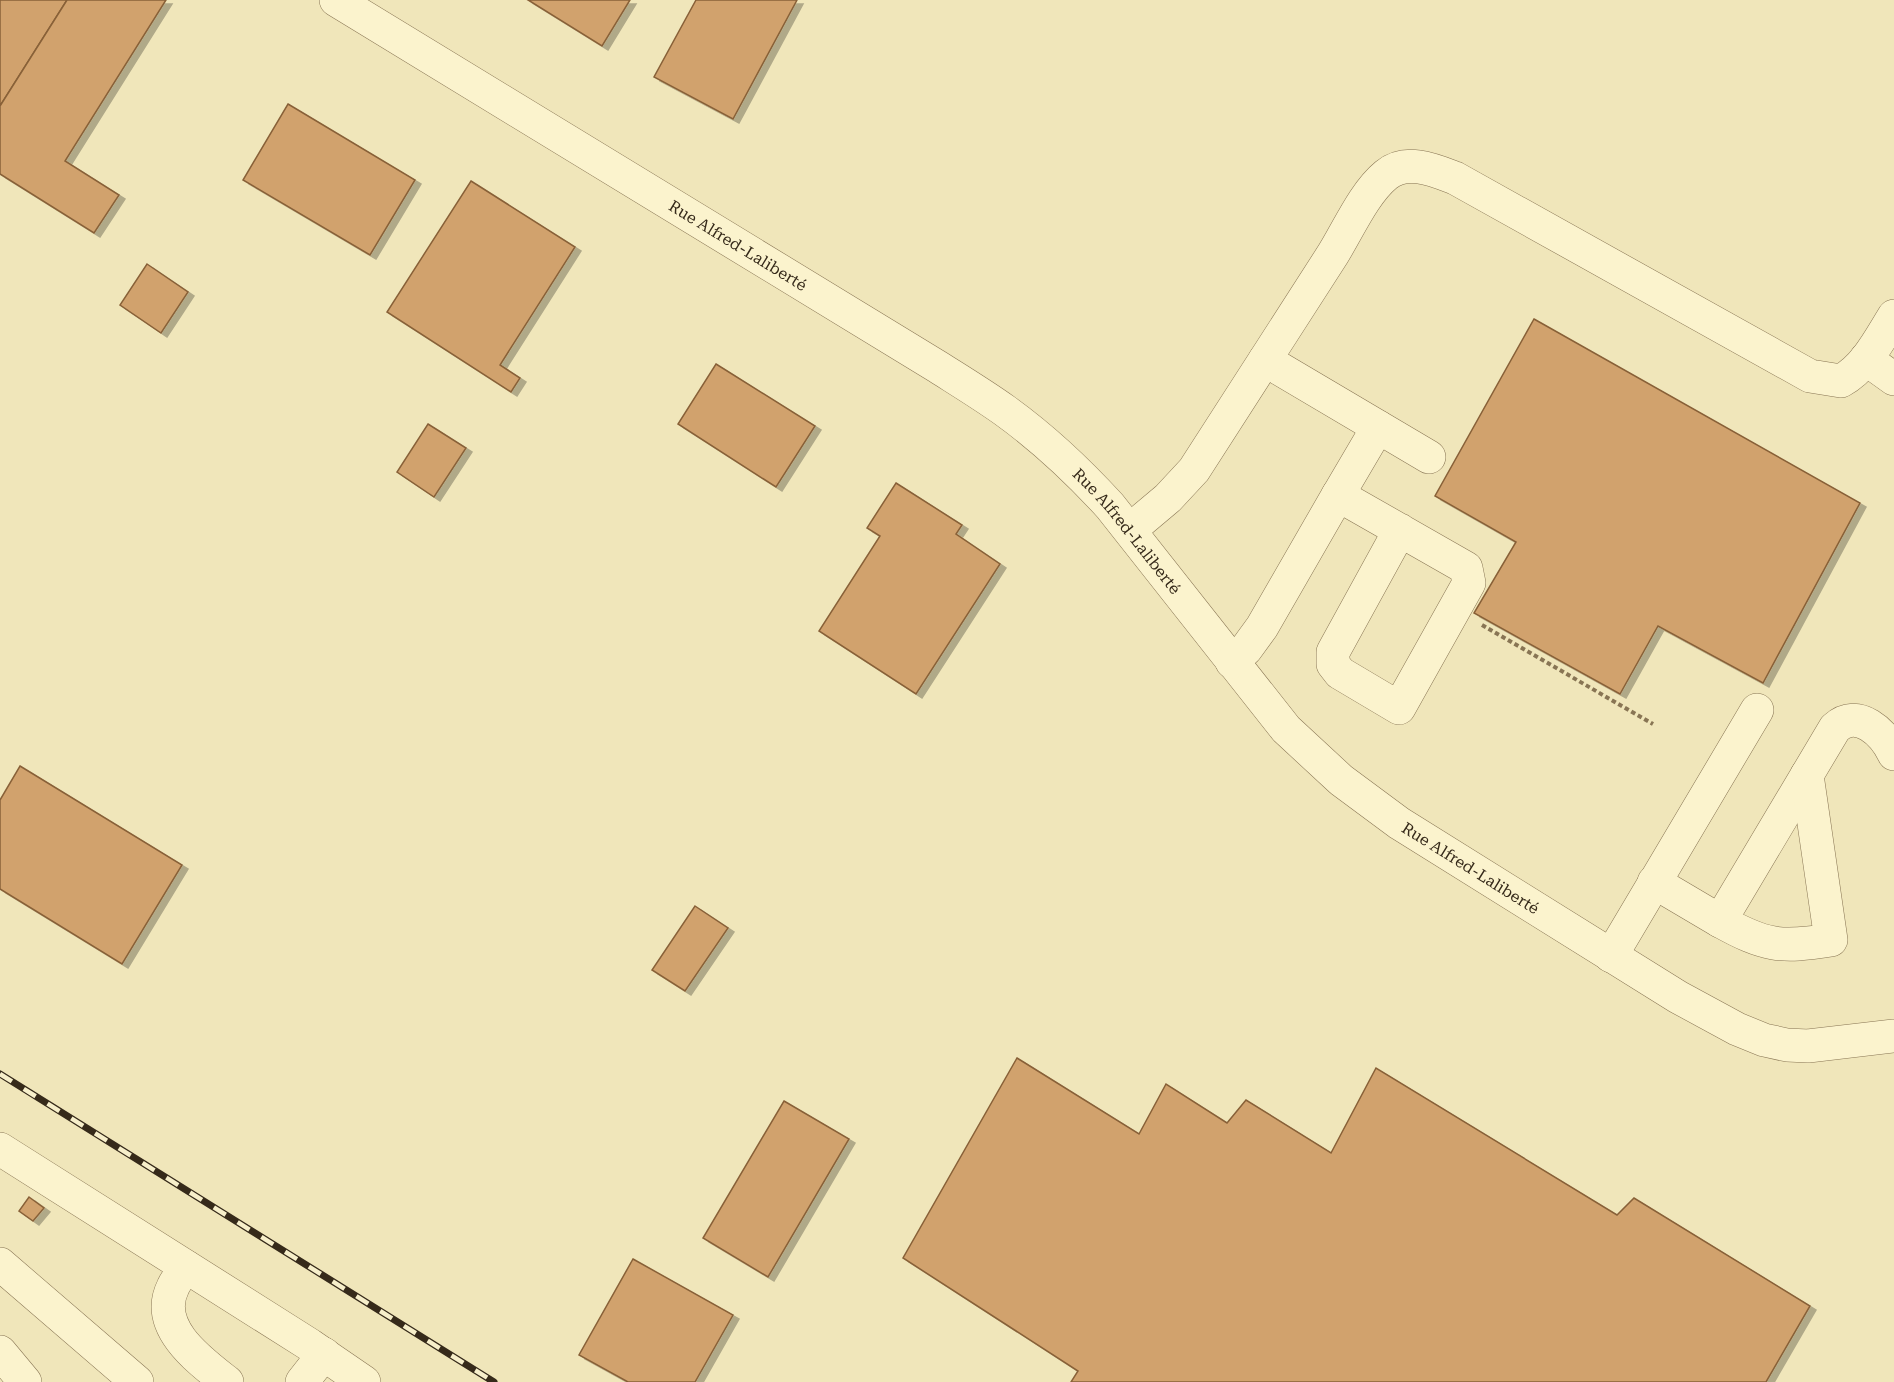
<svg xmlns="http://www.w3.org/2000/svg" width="1894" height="1382" viewBox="0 0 1894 1382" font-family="'Roboto Serif',serif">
<defs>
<filter id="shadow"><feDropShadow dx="6" dy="4" stdDeviation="0" flood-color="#0004"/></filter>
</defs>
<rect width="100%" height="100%" fill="#f0e6ba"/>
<g fill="#d1a26d" stroke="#886138" stroke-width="1.5" filter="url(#shadow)">
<polygon points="0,0 67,0 0,106"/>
<polygon points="67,0 166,0 65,161 119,195 94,233 0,174 0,106"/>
<polygon points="528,0 630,0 602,46"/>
<polygon points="696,0 797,0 733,119 654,77"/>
<polygon points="288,104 415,180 370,255 243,180"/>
<polygon points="471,181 575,247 500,365 520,378 511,392 387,312"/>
<polygon points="147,264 188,292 161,333 120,305"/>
<polygon points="1534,319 1860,503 1763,683 1658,626 1620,694 1474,613 1516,542 1435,496"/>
<polygon points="716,364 815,426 776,487 678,424"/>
<polygon points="428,424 466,448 434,497 397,472"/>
<polygon points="896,483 962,525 956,534 1000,564 916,694 819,631 880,536 867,528"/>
<polygon points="20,766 182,865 122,964 0,889 0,800"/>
<polygon points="695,906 728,928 685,991 652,970"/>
<polygon points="1017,1058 1139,1134 1166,1084 1227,1123 1246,1100 1331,1153 1376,1068 1617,1215 1634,1198 1810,1306 1766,1382 1071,1382 1078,1371 903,1258"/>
<polygon points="784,1101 849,1139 768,1277 703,1238"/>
<polygon points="29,1197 44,1208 33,1221 19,1211"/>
<polygon points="633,1259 733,1315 695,1382 628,1382 579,1355"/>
</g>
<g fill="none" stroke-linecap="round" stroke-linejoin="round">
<defs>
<g id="minor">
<path id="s1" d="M336,0l602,367c22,14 45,28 66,43 39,28 74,61 106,96l176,223 55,51 58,43 279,174 59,32 27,11 23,5 21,1 86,-10"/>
<polyline points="1866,359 1894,379"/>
<polyline points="1265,360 1429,457"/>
<polyline points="1338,495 1378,427"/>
<path d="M1130,530l38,-32 26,-28c46,-72 92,-144 139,-216 15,-24 31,-61 53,-79 20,-17 48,-5 69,3l355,198 31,5c25,-14 38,-41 53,-65"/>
<polyline points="1232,662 1246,649 1262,627 1338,495 1466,568 1469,583 1399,708 1340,673 1333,664 1333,652 1400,530"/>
<path d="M1654,882l66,39 115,-193c23,-21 49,5 59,26"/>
<path d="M1720,921c45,25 60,27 111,19l-24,-165"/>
<polyline points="1611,956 1757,710"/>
<polyline points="0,1149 310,1345 364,1382"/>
<polyline points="0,1264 137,1382"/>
<path d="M186,1267c-4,6 -10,13 -13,20 -20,40 27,74 54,95"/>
<polyline points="0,1352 25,1382"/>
<polyline points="302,1382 324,1354"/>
</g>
</defs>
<use href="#minor" stroke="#887554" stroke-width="34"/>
<polyline stroke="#887554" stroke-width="4" stroke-dasharray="4.5 3" stroke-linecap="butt" points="1482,625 1653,724"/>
<use href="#minor" stroke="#fbf3cd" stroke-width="33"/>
<defs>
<polyline id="rail" points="0,1074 494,1382"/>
</defs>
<use href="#rail" stroke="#362a1a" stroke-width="7"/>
<use href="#rail" stroke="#f7efca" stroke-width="4.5" stroke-dasharray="14" stroke-linecap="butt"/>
</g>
<g text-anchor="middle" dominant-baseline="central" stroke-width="5" stroke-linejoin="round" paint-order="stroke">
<g font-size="16" fill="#362a1a" stroke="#f7efca">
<text stroke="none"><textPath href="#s1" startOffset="471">Rue Alfred-Laliberté</textPath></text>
<text stroke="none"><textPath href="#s1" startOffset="957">Rue Alfred-Laliberté</textPath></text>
<text stroke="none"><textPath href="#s1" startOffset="1443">Rue Alfred-Laliberté</textPath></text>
</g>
</g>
</svg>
